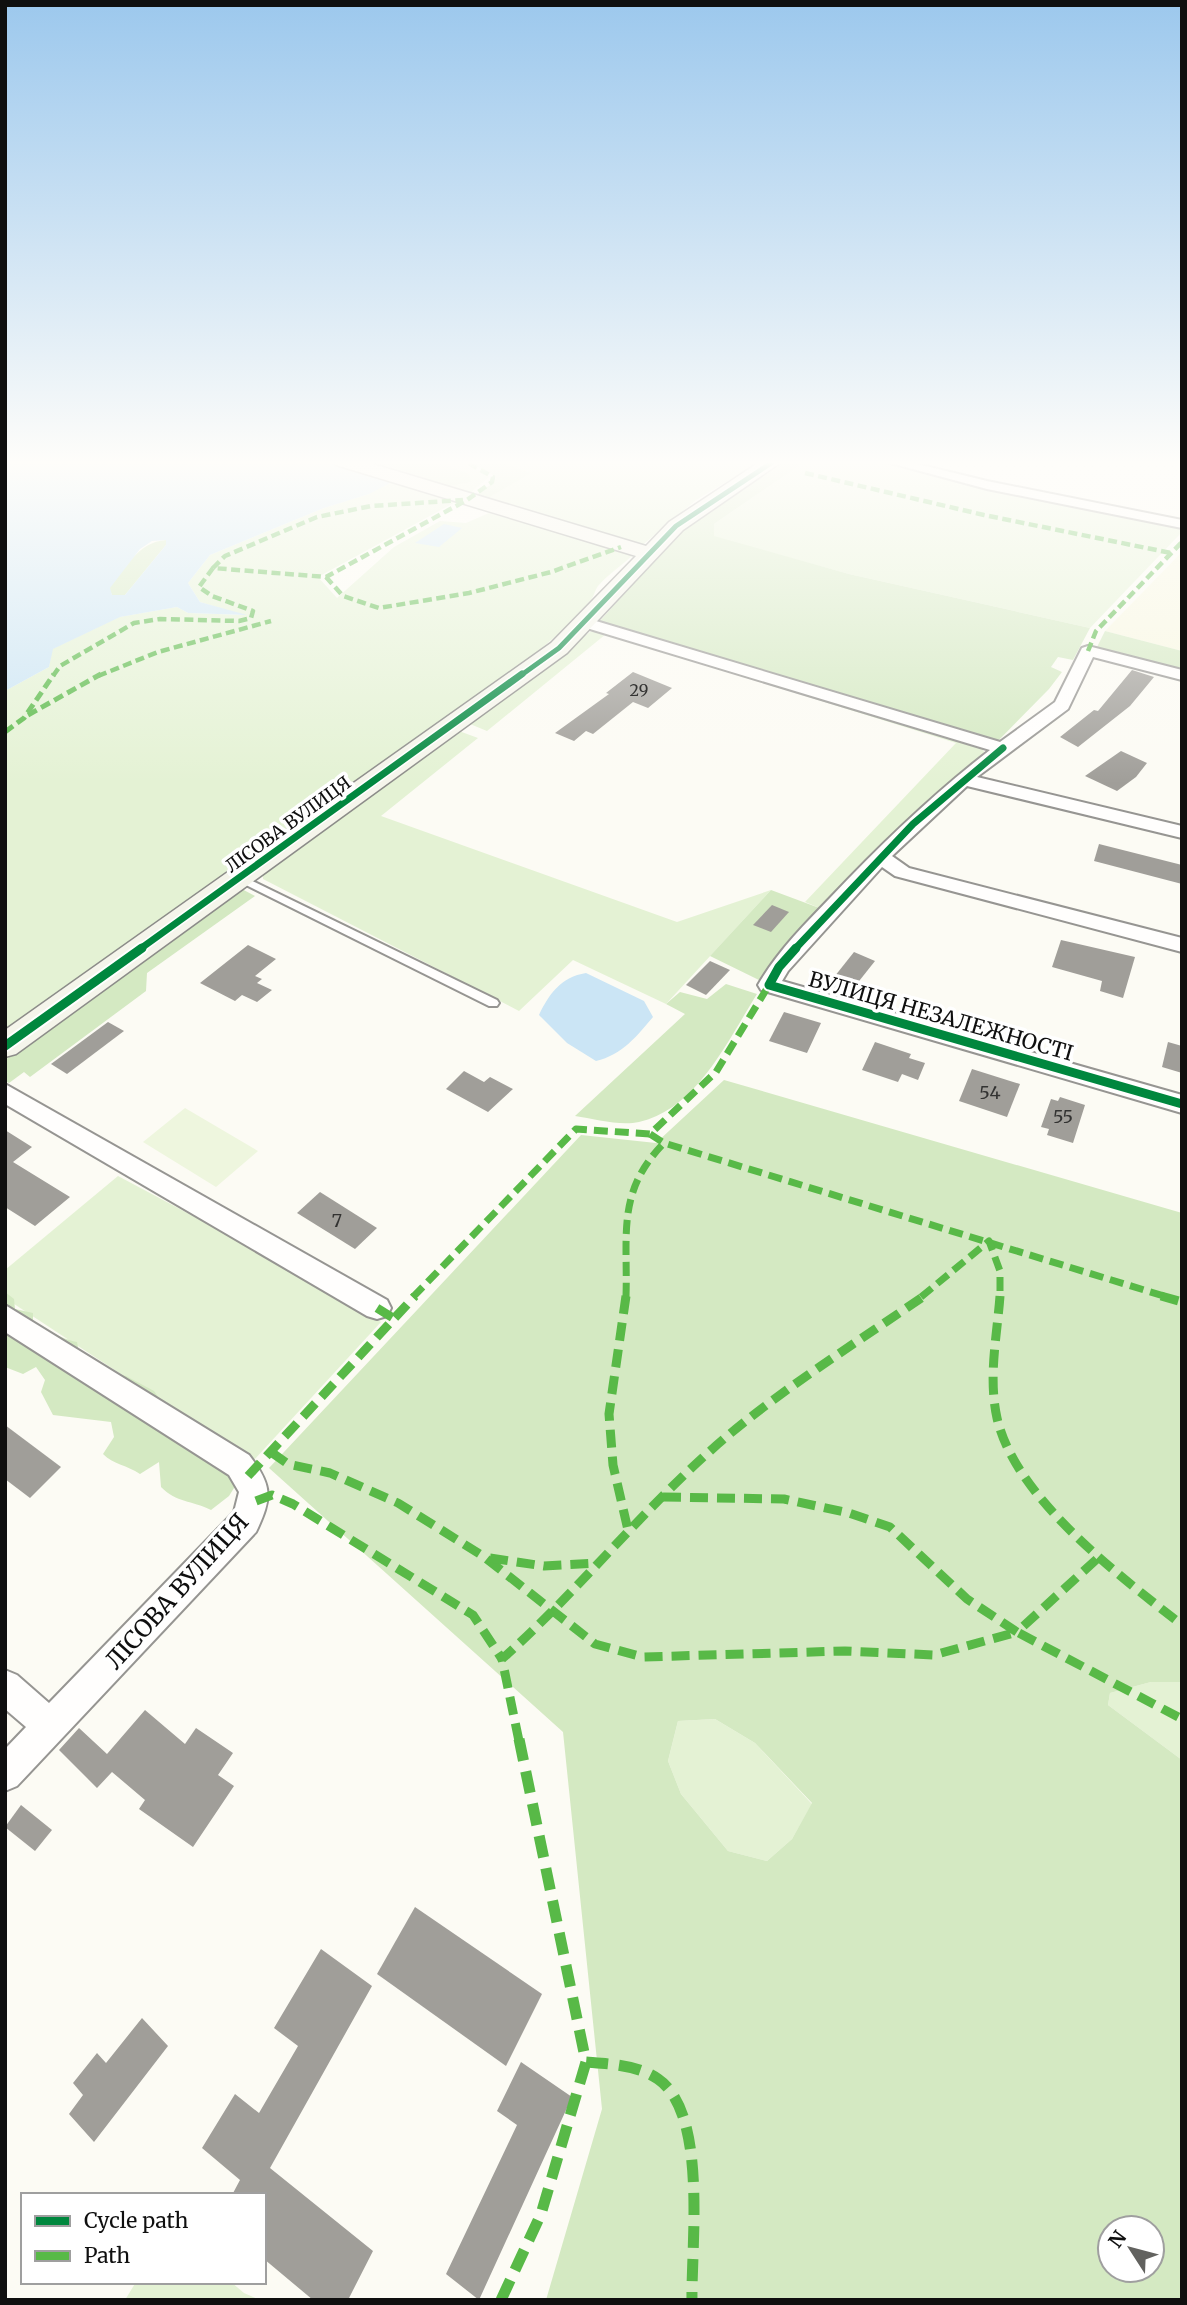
<svg xmlns="http://www.w3.org/2000/svg" width="1187" height="2305" viewBox="0 0 1187 2305" font-family="Merriweather,serif">
<rect width="100%" height="100%" fill="#fcfbf4"/>
<polygon fill="#f8f7e1" points="1182,552 1182,651 1105,631"/>
<g fill="#e4f2d4">
<path d="M321,461l138,39 -141,77 19,21 57,-51 46,-26 26,2 23,-10 146,40c-12,12 -27,21 -37,33 -3,4 -4,10 -7,14 -16,20 -36,37 -55,53l-531,379v-341l44,-24 3,-18 67,-32 58,-10 11,6 55,2 -43,-13 -12,-19 22,-28 114,-47 45,-14z"/>
<polygon points="354,461 461,461 489,477 467,496"/>
<polygon points="496,461 761,461 696,500 639,548 483,501 530,473"/>
<polygon points="806,461 881,461 1182,527 1182,532 1090,628 849,574 714,537 714,524"/>
<polygon points="598,631 978,744 985,753 873,852 822,909 805,902 956,743 606,634 487,731 470,724 590,632"/>
<polygon points="459,731 478,738 381,816 677,922 771,890 666,1004 573,960 519,1011 263,879 263,874"/>
<polygon points="118,1176 298,1272 381,1322 253,1461 5,1298 5,1270"/>
<polygon points="1151,1682 1182,1682 1182,1760 1108,1705 1110,1693"/>
<polygon points="715,1719 755,1743 812,1804 792,1839 767,1861 728,1851 681,1794 668,1761 678,1721"/>
<polygon points="136,2282 231,2282 244,2293 260,2300 125,2300"/>
</g>
<g fill="#d4e9c2" fill-rule="evenodd">
<polygon points="373,461 435,461 469,474 471,482 449,486"/>
<polygon points="468,461 496,461 531,473 483,501 472,498 494,482 496,477"/>
<polygon points="786,461 806,461 714,524 714,536 849,574 1090,628 1073,660 1058,657 1051,667 1062,672 1049,689 995,744 599,622 678,534"/>
<path d="M166,540v5l-41,50h-13l-3,-7c17,-20 29,-46 57,-48z"/>
<polygon points="1105,631 1182,651 1182,670 1096,649"/>
<polygon points="240,888 255,896 147,973 146,991 30,1077 24,1072 9,1083 5,1081 5,1060"/>
<polygon points="771,890 822,909 772,964 761,981 710,956"/>
<path d="M726,984l31,10c-29,46 -60,115 -118,128 -19,4 -45,-3 -64,-6l110,-102 -19,-10 14,-12 27,7z"/>
<path d="M724,1080l458,133v469h-31l-41,11 -2,12 74,55v540h-636l56,-191 -39,-377 -294,-264 312,-333 75,8zM715,1719l40,24 57,60 -20,36 -25,22 -39,-10 -47,-57 -13,-33 10,-40zM1110,2228h42v42h-42z"/>
<path d="M5,1292l9,7 1,10 18,4v12c18,4 24,13 44,17l2,10 27,20 20,4 28,15 9,13 9,4 67,72 -10,16 -18,14c-20,-10 -34,-7 -50,-23l-2,-25 -19,12c-13,-9 -26,-9 -37,-20l11,-17 -3,-15 -58,-7 -12,-23 4,-12 -9,-13 -13,7 -18,-7z"/>
</g>
<polygon fill="#eef6de" points="185,1108 258,1151 216,1187 143,1142"/>
<g fill="#cbe5f5" fill-rule="evenodd">
<path d="M5,461h329l62,19 -27,14 -45,14 -114,47 -22,28 12,19 47,13 -59,-2 -11,-6 -57,10 -67,32 -4,18 -44,24zM152,541l14,-1v5l-41,50h-13l-2,-7 30,-39z"/>
<polygon points="444,524 462,528 439,547 415,543"/>
<path d="M586,973l58,28 9,16c-16,19 -31,38 -57,44l-29,-18 -28,-28c10,-21 22,-38 47,-42z"/>
</g>
<g fill="#a09e99">
<polygon points="1132,670 1154,677 1130,706 1078,747 1060,737 1094,710 1098,711"/>
<polygon points="633,672 672,688 648,708 633,702 593,734 586,731 574,741 555,733 609,694 606,693"/>
<polygon points="1121,751 1147,763 1136,777 1117,791 1085,776"/>
<polygon points="1099,844 1182,865 1182,884 1094,861"/>
<polygon points="772,905 789,912 771,932 753,925"/>
<polygon points="1061,940 1135,957 1123,998 1100,991 1102,981 1052,967"/>
<polygon points="248,945 276,959 255,976 262,979 257,983 272,990 257,1002 242,995 235,1001 200,983"/>
<polygon points="854,952 875,961 848,995 827,986"/>
<polygon points="710,961 730,970 706,995 686,985"/>
<polygon points="784,1012 821,1023 807,1053 769,1041"/>
<polygon points="108,1022 124,1031 67,1074 51,1064"/>
<polygon points="875,1042 911,1054 909,1058 925,1063 918,1080 902,1074 898,1082 862,1070"/>
<polygon points="1168,1042 1182,1046 1182,1073 1162,1067"/>
<polygon points="972,1069 1020,1084 1007,1117 959,1101"/>
<polygon points="464,1071 484,1082 490,1077 513,1089 488,1112 446,1089"/>
<polygon points="1060,1097 1085,1105 1073,1143 1047,1135 1049,1129 1041,1127 1051,1099 1058,1101"/>
<polygon points="5,1130 32,1147 13,1162 70,1197 35,1226 5,1207"/>
<polygon points="320,1192 377,1228 355,1249 297,1213"/>
<polygon points="5,1425 61,1467 30,1498 5,1479"/>
<polygon points="145,1710 185,1744 196,1728 233,1753 218,1775 234,1786 193,1847 139,1809 145,1800 112,1772 97,1788 59,1750 79,1728 107,1754"/>
<polygon points="21,1805 52,1830 35,1851 5,1827"/>
<polygon points="415,1907 542,1994 506,2066 377,1974"/>
<polygon points="321,1949 372,1986 270,2168 373,2251 348,2300 313,2300 264,2259 264,2195 232,2195 240,2180 202,2148 235,2094 259,2113 298,2046 274,2028"/>
<polygon points="142,2018 168,2046 94,2142 69,2114 83,2095 73,2083 97,2053 106,2063"/>
<polygon points="521,2062 572,2097 479,2300 446,2274 517,2125 497,2111"/>
</g>
<g fill="none" stroke-linecap="round" stroke-linejoin="round">
<defs>
<polygon id="lane" points="240,875 497,1000 499,1003 497,1006 489,1006 236,880 235,878"/>
<g id="street">
<polygon points="883,461 905,461 987,481 1182,520 1182,528 987,489"/>
<path d="M586,618l414,124 55,-40 27,-54 6,-2 94,24v10l-89,-23 -25,52 -91,68 205,49v12l-215,-52 -75,70 17,12 273,70v14l-287,-76 -13,-9 -94,104 -6,10 400,114v18l-421,-123 -3,-5c19,-33 46,-60 72,-87 50,-53 102,-103 160,-148l-410,-124v-6z"/>
<polygon points="5,1084 387,1300 391,1308 387,1316 377,1319 367,1316 5,1104"/>
<path d="M5,1305l244,150c24,31 23,43 7,77l-239,254 -12,5v-42l21,-22 -21,-18v-39l12,5 32,28 185,-191 5,-20 -10,-17 -224,-143z"/>
</g>
<polygon id="secondary" points="334,461 363,461 646,546 669,522 761,461 783,461 683,530 567,653 16,1054 5,1057 5,1030 551,643 636,556 336,465"/>
</defs>
<use href="#lane" stroke="#969592" stroke-width="4"/>
<use href="#street" stroke="#969592" stroke-width="4"/>
<use href="#secondary" stroke="#8c8c89" stroke-width="3"/>
<use href="#lane" fill="#fffefd" fill-rule="evenodd"/>
<use href="#street" fill="#fffefd" fill-rule="evenodd"/>
<use href="#secondary" fill="#f5f5eb" fill-rule="evenodd"/>
<g stroke="#58b947" stroke-width="4.5" stroke-dasharray="9 4.5" stroke-linecap="butt">
<polyline points="805,473 984,515 1171,553"/>
<polyline points="213,568 225,556 317,517 371,506 463,500"/>
<polyline points="326,577 343,596 379,608 469,593 551,572 621,547"/>
<polyline points="1088,651 1096,631 1182,542"/>
<polyline points="53,676 60,666 134,623 160,619 239,621 251,618 253,611 212,596 199,587 213,568 326,577 467,500 492,482 493,477 465,461"/>
<polyline points="98,676 158,652 271,621"/>
</g>
<g stroke="#58b947" stroke-width="5" stroke-dasharray="10 5" stroke-linecap="butt">
<polyline points="28,715 101,674"/>
<polyline points="5,732 24,718 54,674"/>
</g>
<g stroke="#58b947" stroke-width="7" stroke-dasharray="14 7" stroke-linecap="butt">
<polyline points="650,1134 664,1143 1167,1297"/>
<polyline points="413,1297 576,1129 650,1134 716,1072 769,985"/>
<path d="M626,1297c2,-62 -10,-105 38,-154"/>
<polyline points="921,1297 989,1241 1000,1271 1000,1297"/>
</g>
<g stroke="#58b947" stroke-width="9" stroke-dasharray="18 9" stroke-linecap="butt">
<polyline points="626,1296 609,1414 613,1465 628,1530"/>
<path d="M1000,1296c-3,40 -12,81 -3,122 18,80 123,158 185,207"/>
<polyline points="1161,1296 1182,1302"/>
<polyline points="377,1308 393,1318"/>
<polyline points="271,1452 288,1464 330,1473 398,1503 483,1556 595,1644 643,1657 845,1651 934,1655 1017,1632 1182,1719"/>
<polyline points="248,1476 415,1296"/>
<polyline points="663,1497 784,1499 849,1513 890,1527 967,1599 1017,1632 1098,1558"/>
<polyline points="256,1501 272,1495 293,1504 473,1615 502,1659"/>
<polyline points="490,1558 544,1566 599,1563"/>
<path d="M519,1741l-17,-82c82,-73 149,-161 235,-231 59,-48 125,-89 187,-132"/>
</g>
<g stroke="#58b947" stroke-width="11" stroke-dasharray="22 11" stroke-linecap="butt">
<path d="M519,1739l67,323c24,2 52,3 72,17 50,34 33,167 34,221"/>
<polyline points="501,2300 541,2214 586,2062"/>
</g>
<defs>
<polyline id="cycleway-far2" points="520,676 559,648 676,526 774,461"/>
<g id="cycleway-far1">
<polyline points="140,949 522,674"/>
<polyline points="795,949 913,824 1003,748"/>
</g>
<g id="cycleway">
<polyline points="796,948 779,967 769,985 1182,1104"/>
<polyline points="5,1046 142,948"/>
</g>
</defs>
<use href="#cycleway-far2" stroke="#fff" stroke-width="8"/>
<use href="#cycleway-far1" stroke="#fff" stroke-width="10"/>
<use href="#cycleway" stroke="#fff" stroke-width="13"/>
<use href="#cycleway-far2" stroke="#00873e" stroke-width="5"/>
<use href="#cycleway-far1" stroke="#00873e" stroke-width="7"/>
<use href="#cycleway" stroke="#00873e" stroke-width="9"/>
</g>
<linearGradient id="sky" x2="0" y2="1"><stop stop-color="#9cc8ed"/><stop offset="0.59" stop-color="#fefdfa"/><stop offset="1" stop-color="#fefdfa" stop-opacity="0"/></linearGradient>
<rect width="1187" height="784" fill="url(#sky)"/>
<g text-anchor="middle" dominant-baseline="central" stroke-width="7" stroke-linejoin="round" paint-order="stroke">
<g font-size="16" fill="#333332">
<text x="639" y="690">29</text>
</g>
<g font-size="18" fill="#0f0f0f" stroke="#fff">
<text transform="translate(288 824) rotate(-36)">ЛІСОВА ВУЛИЦЯ</text>
</g>
<g font-size="18" fill="#333332">
<text x="990" y="1092">54</text>
<text x="1063" y="1116">55</text>
<text x="337" y="1220">7</text>
</g>
<g font-size="21" fill="#0f0f0f" stroke="#fff">
<text transform="translate(941 1016) rotate(16)">ВУЛИЦЯ НЕЗАЛЕЖНОСТІ</text>
</g>
<g font-size="24" fill="#0f0f0f" stroke="#fff">
<text transform="translate(177 1591) rotate(-48)">ЛІСОВА ВУЛИЦЯ</text>
</g>
</g>
<rect width="1187" height="2305" fill="none" stroke="#0f0f0f" stroke-width="14"/>
<rect x="21" y="2193" width="245" height="91" fill="#ffffff" stroke="#9f9f9f" stroke-width="2"/>
<rect x="35" y="2216" width="35" height="10" fill="#00873e" stroke="#9f9f9f" stroke-width="2"/>
<text x="84" y="2228" font-size="21" fill="#0f0f0f">Cycle path</text>
<rect x="35" y="2251" width="35" height="10" fill="#58b947" stroke="#9f9f9f" stroke-width="2"/>
<text x="84" y="2263" font-size="21" fill="#0f0f0f">Path</text>
<g transform="translate(1131 2249) rotate(306)"><circle r="33" fill="#ffffff" stroke="#9f9f9f" stroke-width="2"/>
<path d="M0-5L12 26L0 18L-12 26Z" fill="#62625f"/>
<text y="-10" font-size="19" font-weight="bold" text-anchor="middle" fill="#0f0f0f">N</text>
</g>
</svg>
